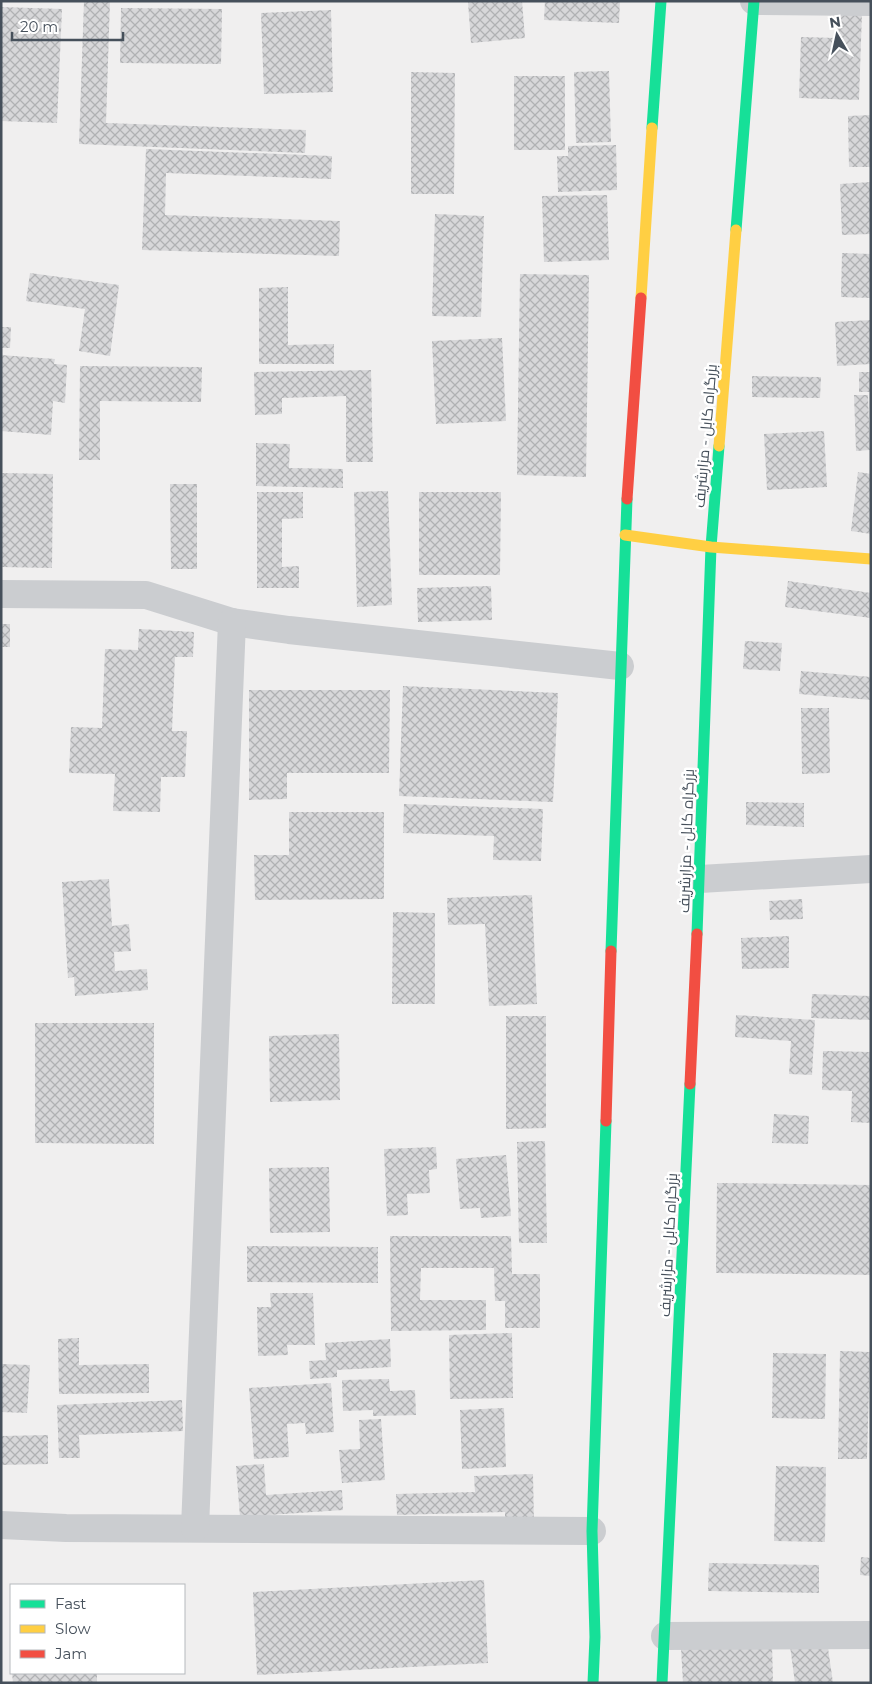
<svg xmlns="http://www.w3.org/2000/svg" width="872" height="1684" viewBox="0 0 872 1684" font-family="Montserrat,Cairo,sans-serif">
<defs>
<pattern id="building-cross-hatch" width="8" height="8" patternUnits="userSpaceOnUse" patternTransform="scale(1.25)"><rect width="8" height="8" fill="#d7d7d9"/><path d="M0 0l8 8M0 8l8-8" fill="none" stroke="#b0b1b3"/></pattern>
</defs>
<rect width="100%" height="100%" fill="#f0efef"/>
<g fill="url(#building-cross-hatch)">
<polygon points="84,1 110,1 106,123 306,130 305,153 79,144"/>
<polygon points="480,1 522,1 525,38 471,43 468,2"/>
<polygon points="545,1 620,1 619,23 544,20"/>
<polygon points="1,7 62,9 57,123 1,121"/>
<polygon points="121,8 222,9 221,64 120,63"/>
<polygon points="331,10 333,92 264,94 261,13"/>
<polygon points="837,11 862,12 859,100 799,98 801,37 836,38"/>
<polygon points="609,71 611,142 576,143 574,72"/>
<polygon points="411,72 455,73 454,194 411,194"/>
<rect x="514" y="76" width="51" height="74"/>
<polygon points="871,115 871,167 849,167 848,116"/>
<polygon points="616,145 617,190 558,192 557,156 568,156 568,146"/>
<polygon points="146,149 332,156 331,179 166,173 165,215 340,221 339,256 142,250"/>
<polygon points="871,182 871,234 842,235 840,184"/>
<polygon points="607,195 609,260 544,262 542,196"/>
<polygon points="435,214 484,216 481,317 432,316"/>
<polygon points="842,253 871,254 871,298 841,297"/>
<polygon points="30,273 119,285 110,356 79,351 85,309 26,301"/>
<polygon points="520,274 589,275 586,477 517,475"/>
<polygon points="288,287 288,345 334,344 334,364 259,364 259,288"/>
<polygon points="871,320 871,364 837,366 835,322"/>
<polygon points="1,327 11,327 10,348 1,348"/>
<polygon points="502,338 506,421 436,424 432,341"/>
<polygon points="1,355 55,359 54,364 67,365 65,403 53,401 51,435 1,431"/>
<polygon points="80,366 202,367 201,402 100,401 100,460 79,460"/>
<polygon points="371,370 373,462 346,462 346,396 282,398 282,414 255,415 254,372"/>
<rect x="859" y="372" width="12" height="20"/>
<polygon points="752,376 821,377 820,398 752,397"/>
<polygon points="854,395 868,395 870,450 856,451"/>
<polygon points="824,431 827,487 767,490 764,434"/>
<polygon points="256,443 290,444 289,468 343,469 343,488 256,486"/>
<polygon points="858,472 871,474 871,534 851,531"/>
<polygon points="1,473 53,474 52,568 1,567"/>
<polygon points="170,484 197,484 197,569 171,569"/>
<polygon points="388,491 392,605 357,607 354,492"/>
<polygon points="257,492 303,492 303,518 282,519 282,567 299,566 299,588 257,588"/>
<polygon points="419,492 501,492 500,575 419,575"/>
<polygon points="788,581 871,593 871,618 785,607"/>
<polygon points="491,586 492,620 418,622 417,588"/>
<rect x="1" y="624" width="9" height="23"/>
<polygon points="139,629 194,632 193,657 175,657 172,731 187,731 185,777 161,777 160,812 113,811 115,774 69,773 71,727 102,728 105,649 138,650"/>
<polygon points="745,641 782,643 780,671 743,669"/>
<polygon points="801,671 871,677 871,700 799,694"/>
<polygon points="403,686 558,693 553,802 399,796"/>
<polygon points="249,690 390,690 389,773 287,773 287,799 249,800"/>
<polygon points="801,708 829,708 830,773 802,774"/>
<polygon points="746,802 804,803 804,827 746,825"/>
<polygon points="404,804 543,809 541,861 493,860 494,836 403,833"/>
<polygon points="289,812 384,812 384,899 255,900 254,855 289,855"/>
<polygon points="109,879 112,926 129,924 131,951 114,952 115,971 147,969 148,990 75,996 74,977 68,978 62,882"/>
<polygon points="532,895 537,1004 489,1006 485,924 448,925 447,898"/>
<polygon points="802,899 803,919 770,920 769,901"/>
<polygon points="393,912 435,913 435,1004 392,1004"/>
<polygon points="789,936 789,968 742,969 741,938"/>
<polygon points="812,994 871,996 871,1020 811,1018"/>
<polygon points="736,1015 815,1020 812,1075 789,1074 791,1041 735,1037"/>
<polygon points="506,1016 546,1016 546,1128 506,1129"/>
<polygon points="35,1023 154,1023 154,1144 35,1143"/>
<polygon points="339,1034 340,1100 270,1102 269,1036"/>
<polygon points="823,1051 871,1052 871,1123 851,1122 852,1091 822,1090"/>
<polygon points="774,1114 809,1116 808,1144 772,1143"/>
<polygon points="545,1141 547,1243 519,1243 517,1142"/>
<polygon points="436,1147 437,1169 429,1170 430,1193 407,1194 408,1215 387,1216 384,1149"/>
<polygon points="506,1155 511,1216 481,1218 480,1208 460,1209 456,1159"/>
<polygon points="329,1167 330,1232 270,1233 269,1168"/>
<polygon points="717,1183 871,1185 871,1275 716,1273"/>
<polygon points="390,1236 511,1236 512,1274 540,1274 540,1328 505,1328 505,1301 495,1301 494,1268 421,1268 420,1300 486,1300 486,1330 391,1331"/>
<polygon points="247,1246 378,1247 378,1283 247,1282"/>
<polygon points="270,1293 313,1293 315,1345 287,1345 288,1355 258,1356 257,1307 271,1307"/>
<polygon points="512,1333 513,1398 450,1399 449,1335"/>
<polygon points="79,1338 79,1365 149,1364 149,1393 59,1394 58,1339"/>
<polygon points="390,1339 391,1367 337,1370 337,1377 310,1379 309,1361 326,1360 325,1343"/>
<polygon points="840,1351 870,1352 867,1459 838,1459"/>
<polygon points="773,1353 826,1354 825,1419 772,1418"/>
<polygon points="1,1364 30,1365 27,1413 1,1412"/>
<polygon points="389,1379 390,1391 415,1390 416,1415 373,1416 373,1410 343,1411 342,1380"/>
<polygon points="331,1383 334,1432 306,1434 305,1423 287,1424 289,1457 254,1459 249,1388"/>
<polygon points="182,1400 183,1431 79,1435 80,1458 59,1458 57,1405"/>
<polygon points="504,1408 506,1467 462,1469 460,1410"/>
<polygon points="381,1419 385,1480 342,1483 339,1450 360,1449 359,1420"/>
<polygon points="48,1435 48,1464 1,1465 1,1436"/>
<polygon points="264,1464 266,1495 342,1490 343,1510 240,1517 236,1466"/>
<polygon points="776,1466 826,1467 825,1542 774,1541"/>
<polygon points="533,1474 534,1526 505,1527 505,1512 397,1515 396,1494 475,1492 474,1476"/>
<polygon points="861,1557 871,1558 871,1576 860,1575"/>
<polygon points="709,1563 819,1565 819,1593 708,1591"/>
<polygon points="484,1580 488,1663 257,1675 253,1592"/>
<polygon points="827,1641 833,1683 795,1683 790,1646"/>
<polygon points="772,1644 773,1683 683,1683 681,1648"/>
<polygon points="12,1673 97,1673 97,1683 13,1683"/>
</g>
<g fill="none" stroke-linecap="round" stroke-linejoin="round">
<g stroke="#cbcdd0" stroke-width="28">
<polyline points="754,1 871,2"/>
<polyline points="1,594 146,595 232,622 289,630 620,666"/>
<polyline points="700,879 871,869"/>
<polyline points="1,1525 66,1528 592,1531"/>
<polyline points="195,1528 232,622"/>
<polyline points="665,1636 871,1635"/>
</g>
<g stroke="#16e098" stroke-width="11">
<polyline points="652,128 661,1"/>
<polyline points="736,230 754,1"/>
<polyline points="697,934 711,547 719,446"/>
<polyline points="611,951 627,499"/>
<polyline points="593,1683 595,1637 592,1531 606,1121"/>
<polyline points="662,1683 690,1084"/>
</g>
<g stroke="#ffcf43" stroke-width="11">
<polyline points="641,298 652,128"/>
<polyline points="719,446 736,230"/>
<polyline points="625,535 711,547 871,559"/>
</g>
<g stroke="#f24e42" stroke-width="11">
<polyline points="627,499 641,298"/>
<polyline points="690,1084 697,934"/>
<polyline points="606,1121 611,951"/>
</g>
</g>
<g text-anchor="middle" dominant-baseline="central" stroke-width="5" stroke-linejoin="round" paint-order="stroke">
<g font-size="15" fill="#46505b" stroke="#fff">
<text transform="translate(705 436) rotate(-85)">بزرگراه کابل - مزارشریف</text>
<text transform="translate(686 841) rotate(-88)">بزرگراه کابل - مزارشریف</text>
<text transform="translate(668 1245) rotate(-87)">بزرگراه کابل - مزارشریف</text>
</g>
</g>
<rect width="872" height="1684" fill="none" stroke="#46505b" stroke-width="5"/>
<rect x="10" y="1584" width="175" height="90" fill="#ffffff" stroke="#b5b9bd"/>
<rect x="20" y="1600" width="25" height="8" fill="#16e098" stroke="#b5b9bd"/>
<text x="55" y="1609" font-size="15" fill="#46505b">Fast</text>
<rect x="20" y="1625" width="25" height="8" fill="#ffcf43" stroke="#b5b9bd"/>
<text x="55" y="1634" font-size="15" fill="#46505b">Slow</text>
<rect x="20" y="1650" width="25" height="8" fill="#f24e42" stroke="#b5b9bd"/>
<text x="55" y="1659" font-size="15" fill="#46505b">Jam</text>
<g transform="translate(837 35) rotate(351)" stroke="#ffffff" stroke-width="4" paint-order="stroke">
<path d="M0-4L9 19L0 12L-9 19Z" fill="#46505b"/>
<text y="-8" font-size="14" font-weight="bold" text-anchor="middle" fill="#46505b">N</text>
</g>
<path d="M12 32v8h111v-8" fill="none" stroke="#46505b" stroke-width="2.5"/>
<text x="20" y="32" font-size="15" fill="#46505b" stroke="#ffffff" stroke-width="4" paint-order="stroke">20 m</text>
</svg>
